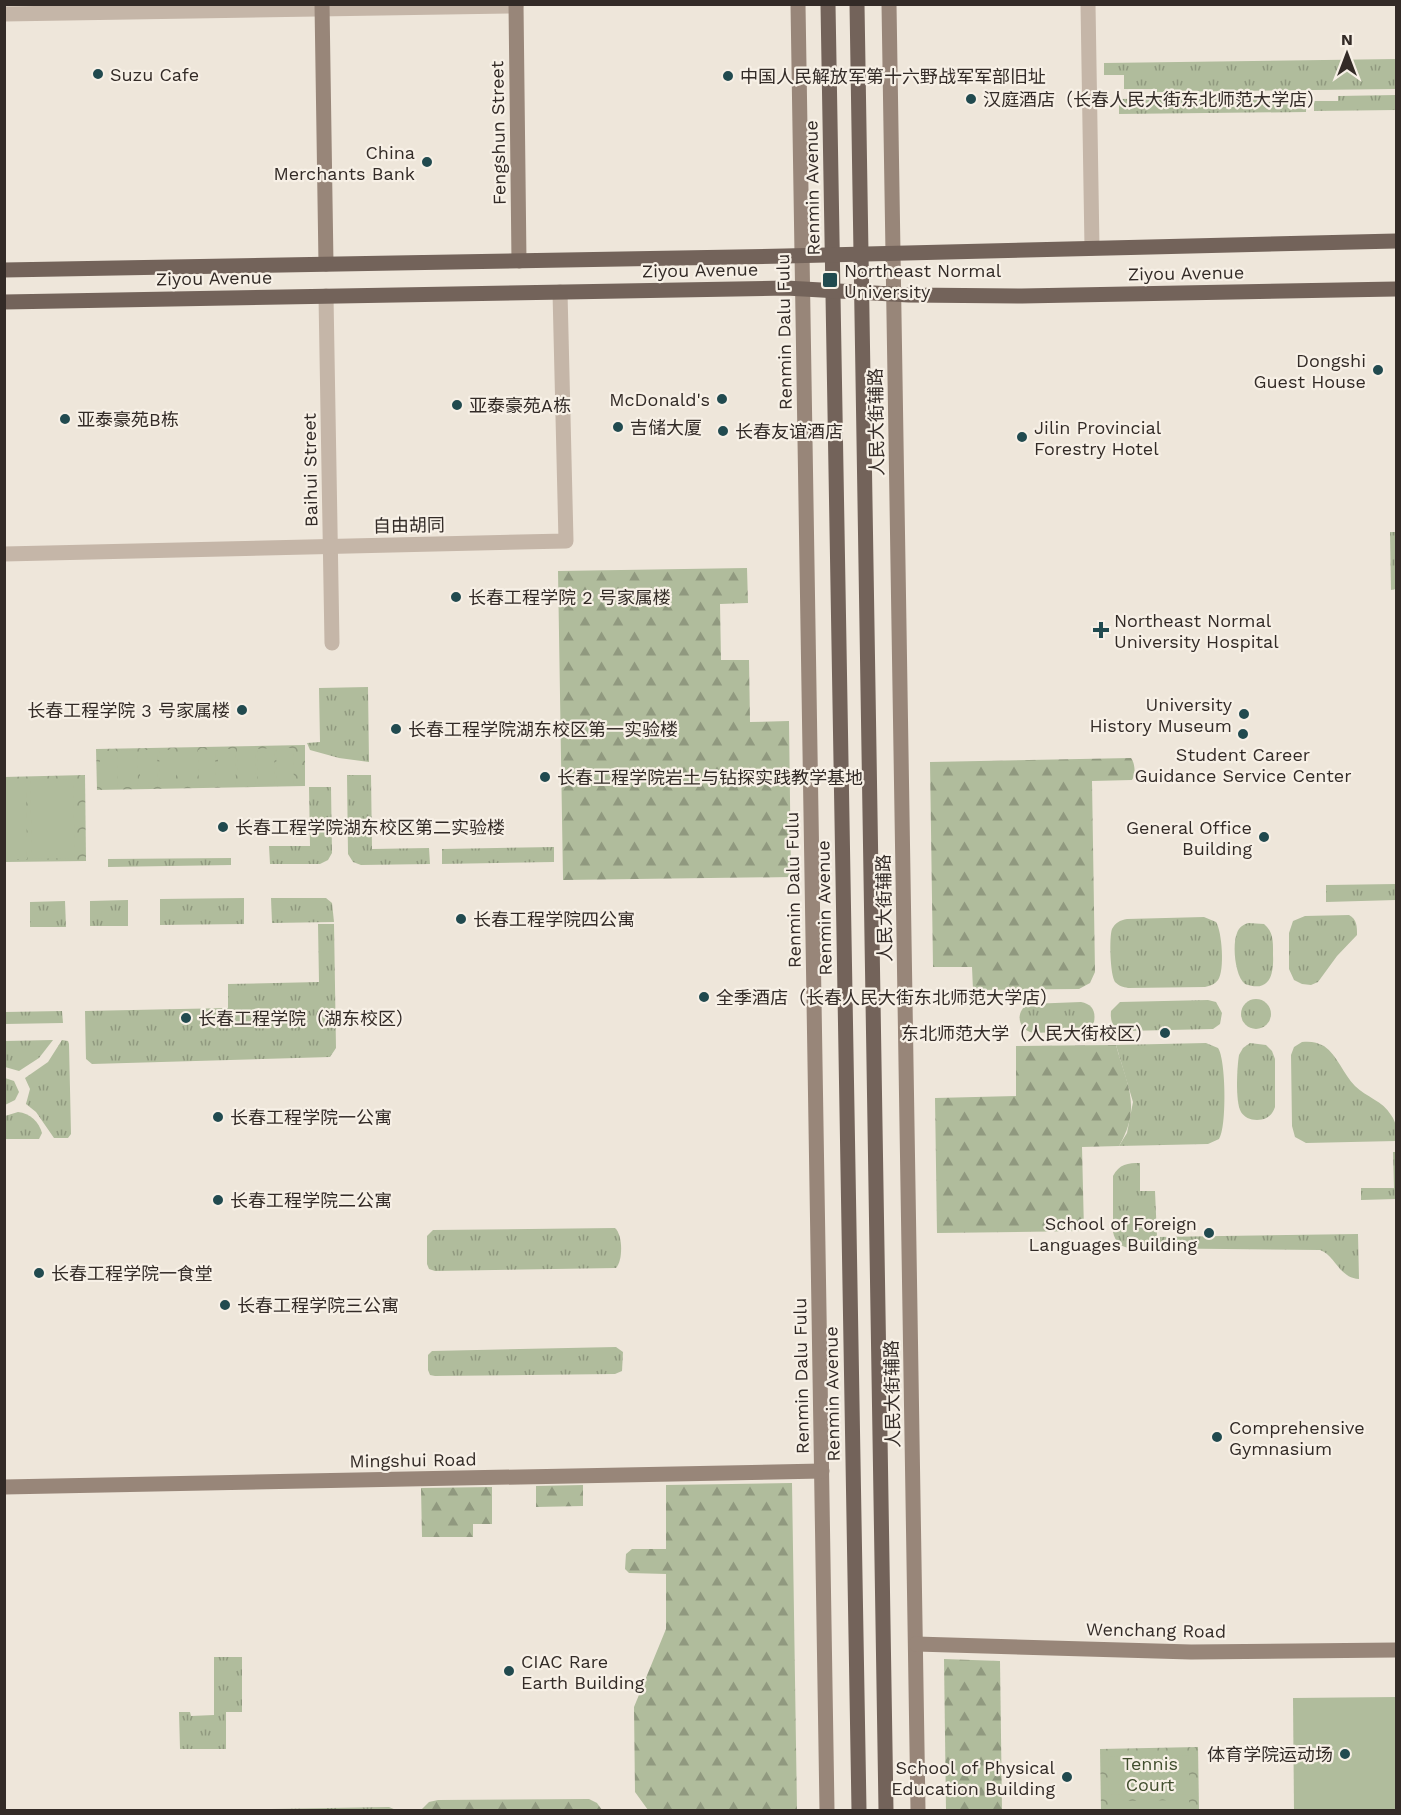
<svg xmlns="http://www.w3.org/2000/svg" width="1401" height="1815" viewBox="0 0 1401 1815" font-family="'Work Sans','Noto Sans SC',sans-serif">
<defs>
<pattern id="grass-tufts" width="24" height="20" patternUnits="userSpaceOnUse" patternTransform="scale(1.5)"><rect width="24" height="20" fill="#b0bc9c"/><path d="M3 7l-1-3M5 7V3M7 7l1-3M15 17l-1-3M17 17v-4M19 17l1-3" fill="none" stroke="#90997f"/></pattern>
<pattern id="forest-firs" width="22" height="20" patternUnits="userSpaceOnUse" patternTransform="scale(1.5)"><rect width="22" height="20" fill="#b0bc9c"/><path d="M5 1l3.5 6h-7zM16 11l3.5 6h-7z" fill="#90997f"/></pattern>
<pattern id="park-crowns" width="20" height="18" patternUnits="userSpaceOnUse" patternTransform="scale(1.5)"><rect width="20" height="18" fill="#b0bc9c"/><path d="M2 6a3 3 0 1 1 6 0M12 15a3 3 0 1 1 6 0" fill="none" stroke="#90997f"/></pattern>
</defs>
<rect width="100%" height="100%" fill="#eee6da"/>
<g fill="url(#grass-tufts)">
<polygon points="1396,59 1396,89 1157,92 1157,89 1124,89 1124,75 1104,75 1104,63"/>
<polygon points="1396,95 1396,110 1314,111 1314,101 1338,101 1338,96"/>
<polygon points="1265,97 1265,102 1306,102 1306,112 1119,114 1119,99"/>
<polygon points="1390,532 1396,532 1396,589 1391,590"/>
<polygon points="368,687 369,762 339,758 310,750 307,743 320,742 319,688"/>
<polygon points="347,775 371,775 372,849 429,848 430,864 361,865 353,862 348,854"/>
<polygon points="309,787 331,787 332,853 328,860 320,864 270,864 269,846 310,846"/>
<polygon points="554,847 554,862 442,864 442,849"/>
<polygon points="231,858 231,865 108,867 108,859"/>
<polygon points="1396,884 1396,900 1326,902 1326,885"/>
<polygon points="244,898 244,924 160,925 160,899"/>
<polygon points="271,898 326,898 332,903 334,922 272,923"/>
<polygon points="128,900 128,926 90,926 90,901"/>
<polygon points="65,901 66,927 30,927 30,902"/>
<path d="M1349,915c8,4 8,12 8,20l-20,21 -19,26 -7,3 -9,-1 -8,-4 -5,-11v-36l4,-12 12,-5z"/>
<path d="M1204,917l12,5c6,9 9,49 2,58 -3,4 -8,6 -13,7l-77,1c-5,-1 -9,-2 -13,-6 -5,-7 -6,-45 -3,-53 3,-6 8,-9 15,-10z"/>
<path d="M1248,923l16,1c10,8 9,19 9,31 1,19 -3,38 -28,29 -10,-8 -13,-39 -8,-51 2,-6 6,-8 11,-10z"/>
<polygon points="318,924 334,924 336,1048 330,1057 92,1064 86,1059 85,1011 228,1008 228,984 319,982"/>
<circle cx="1256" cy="1014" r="15"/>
<path d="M1208,1000l8,2 6,11 -2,11 -7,5 -88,2c-12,-2 -15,-9 -14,-20l9,-9z"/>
<path d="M1081,1002c11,2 15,9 13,20l-8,9 -53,2c-15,-3 -19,-22 -4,-29z"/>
<polygon points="62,1011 63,1023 5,1024 5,1012"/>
<polygon points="53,1040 39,1058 19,1071 5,1067 5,1041"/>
<polygon points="62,1040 68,1041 69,1044 71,1134 68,1138 54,1138 36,1112 26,1104 30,1089 25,1078 48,1062"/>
<path d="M1302,1042c8,-1 15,0 22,4 14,10 19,28 31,40 11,11 28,15 36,29 6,8 6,17 5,26l-90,2 -11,-6 -3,-11 -1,-71 3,-8z"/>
<path d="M1206,1043l12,5c8,11 9,80 1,91l-11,5 -89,2 8,-13 6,-31 -17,-57z"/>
<path d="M1250,1043l16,2 6,6 3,8v48c-3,9 -9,13 -18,13 -7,0 -13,-3 -16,-8 -6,-10 -4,-45 -2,-57l4,-7z"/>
<polygon points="5,1078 14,1081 19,1092 15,1100 5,1105"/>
<path d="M18,1112c12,1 21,10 24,21l-3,6h-34v-23z"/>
<polygon points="1393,1152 1396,1152 1396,1215 1396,1199 1361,1200 1361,1188 1394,1188"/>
<path d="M1140,1163v28h15l2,46 201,-3 1,45c-20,-1 -23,-23 -39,-29l-190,-2c-9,-1 -15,-6 -17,-16v-56c6,-12 15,-13 27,-13z"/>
<path d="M615,1228c8,7 8,33 1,40l-181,3 -6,-2 -2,-5v-28l6,-6z"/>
<polygon points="616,1347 623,1352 622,1371 615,1374 435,1376 430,1375 428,1370 428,1355 432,1351"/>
<polygon points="214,1657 242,1657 242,1712 226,1712 226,1749 180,1749 179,1712 190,1712 191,1716 214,1715"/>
<polygon points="389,1807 396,1810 265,1810 271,1809"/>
</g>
<g fill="url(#forest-firs)">
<polygon points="747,568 748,603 720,604 721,660 749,660 750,722 789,721 791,877 563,880 558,571"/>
<path d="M1131,758c4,5 5,17 1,22l-40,1 3,191 -5,11 -11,6 -106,1 -1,-23h-39l-3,-205z"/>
<path d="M1116,1045c11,40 26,62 3,101l-37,1 2,84 -147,2 -2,-135 81,-2v-50z"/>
<polygon points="792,1483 797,1810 648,1810 635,1792 634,1707 666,1629 666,1574 629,1573 625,1569 626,1554 632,1549 666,1549 666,1485"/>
<polygon points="583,1485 583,1506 536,1507 536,1486"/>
<polygon points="492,1487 492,1524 473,1524 473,1537 422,1537 421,1488"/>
<polygon points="944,1659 1000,1661 1002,1810 946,1810"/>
<polygon points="589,1799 597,1803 602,1810 421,1810 429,1802 438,1800"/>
</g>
<g fill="url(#park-crowns)">
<polygon points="305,745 305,786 97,790 96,749"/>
<polygon points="85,775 86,861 5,862 4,777"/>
<polygon points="1198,1747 1199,1810 1101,1810 1100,1749"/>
</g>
<g fill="#b0bc9c">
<polygon points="274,748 275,784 258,785 257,749"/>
<polygon points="276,748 293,748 294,784 277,784"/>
<polygon points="215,749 216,785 199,786 198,750"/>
<polygon points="218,749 235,749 236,785 218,785"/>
<polygon points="237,749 255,749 256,785 238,785"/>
<polygon points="137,750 138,787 120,787 120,751"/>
<polygon points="140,750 157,750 158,786 140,787"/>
<polygon points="159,750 176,750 176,786 160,786"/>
<rect x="179" y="750" width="17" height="36"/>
<polygon points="100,751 117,751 118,787 100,787"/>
<polygon points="73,779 75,858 32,859 30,780"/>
<polygon points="5,780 26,780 27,859 5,859"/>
<polygon points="1396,1697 1396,1810 1294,1810 1293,1698"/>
<polygon points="1189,1755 1189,1794 1109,1795 1108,1757"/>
<polygon points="1189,1800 1189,1810 1111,1810 1111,1801"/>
</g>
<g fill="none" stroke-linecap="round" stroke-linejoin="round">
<g stroke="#c5b6a8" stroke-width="15">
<polyline points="1088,4 1092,248"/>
<polyline points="4,14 516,6"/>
<polyline points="326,296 332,643"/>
<polyline points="4,554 566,541 560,292"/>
</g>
<g stroke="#988679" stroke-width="15">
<polyline points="322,4 326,264"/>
<polyline points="516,4 519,261"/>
<polyline points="798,4 827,1810"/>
<polyline points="889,4 918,1810"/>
<polyline points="4,1487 822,1471"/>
<polyline points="916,1644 1191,1652 1396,1650"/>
</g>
<g stroke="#73635a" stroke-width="15">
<polyline points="828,4 859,1810"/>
<polyline points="857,4 886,1810"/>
<polyline points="4,270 785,256 1396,241"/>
<polyline points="4,302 786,288 909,295 1022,296 1396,289"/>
</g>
</g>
<g fill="#214a4f" stroke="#f7f0e6" stroke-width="2">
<circle cx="98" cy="74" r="6"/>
<circle cx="728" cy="76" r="6"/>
<circle cx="971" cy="99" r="6"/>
<circle cx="427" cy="162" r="6"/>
<rect x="822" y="272" width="16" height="16" rx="3"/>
<circle cx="1378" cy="370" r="6"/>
<circle cx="722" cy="399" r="6"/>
<circle cx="457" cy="405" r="6"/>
<circle cx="65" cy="419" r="6"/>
<circle cx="618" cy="427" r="6"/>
<circle cx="723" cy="431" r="6"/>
<circle cx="1022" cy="437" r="6"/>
<circle cx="456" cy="597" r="6"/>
<path d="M1098 621h6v6h6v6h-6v6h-6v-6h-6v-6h6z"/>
<circle cx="242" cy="710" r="6"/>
<circle cx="1244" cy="714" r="6"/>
<circle cx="396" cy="729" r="6"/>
<circle cx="1243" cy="734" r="6"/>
<circle cx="545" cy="777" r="6"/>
<circle cx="223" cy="827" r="6"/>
<circle cx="1264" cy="837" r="6"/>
<circle cx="461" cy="919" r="6"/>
<circle cx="704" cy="997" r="6"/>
<circle cx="186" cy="1018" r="6"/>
<circle cx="1165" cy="1033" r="6"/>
<circle cx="218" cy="1117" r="6"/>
<circle cx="218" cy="1200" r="6"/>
<circle cx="1209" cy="1233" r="6"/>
<circle cx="39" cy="1273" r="6"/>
<circle cx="225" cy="1305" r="6"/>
<circle cx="1217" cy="1437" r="6"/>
<circle cx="509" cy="1671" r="6"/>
<circle cx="1345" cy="1754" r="6"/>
<circle cx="1067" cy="1777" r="6"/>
</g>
<g text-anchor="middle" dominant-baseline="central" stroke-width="4.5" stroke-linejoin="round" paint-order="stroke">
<g font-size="18" fill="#332b27" stroke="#f7f0e6" text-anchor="start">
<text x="110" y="74">Suzu Cafe</text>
<text x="740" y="76">中国人民解放军第十六野战军军部旧址</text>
<text x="983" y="99">汉庭酒店（长春人民大街东北师范大学店）</text>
<text x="415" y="152" text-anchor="end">China<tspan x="415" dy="21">Merchants Bank</tspan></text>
<text x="844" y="270">Northeast Normal<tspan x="844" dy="21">University</tspan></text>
<text x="1366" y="360" text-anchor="end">Dongshi<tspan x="1366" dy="21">Guest House</tspan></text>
<text x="710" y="399" text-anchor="end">McDonald's</text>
<text x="469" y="405">亚泰豪苑A栋</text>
<text x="77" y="419">亚泰豪苑B栋</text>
<text x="630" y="427">吉储大厦</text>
<text x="1034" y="427">Jilin Provincial<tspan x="1034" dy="21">Forestry Hotel</tspan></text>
<text x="735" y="431">长春友谊酒店</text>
<text x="468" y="597">长春工程学院 2 号家属楼</text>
<text x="1114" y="620">Northeast Normal<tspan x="1114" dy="21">University Hospital</tspan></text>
<text x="1232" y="704" text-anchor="end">University<tspan x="1232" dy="21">History Museum</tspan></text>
<text x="230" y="710" text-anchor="end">长春工程学院 3 号家属楼</text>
<text x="408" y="729">长春工程学院湖东校区第一实验楼</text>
<text x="1243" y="754" text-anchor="middle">Student Career<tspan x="1243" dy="21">Guidance Service Center</tspan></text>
<text x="557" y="777">长春工程学院岩土与钻探实践教学基地</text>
<text x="235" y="827">长春工程学院湖东校区第二实验楼</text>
<text x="1252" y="827" text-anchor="end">General Office<tspan x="1252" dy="21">Building</tspan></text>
<text x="473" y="919">长春工程学院四公寓</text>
<text x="716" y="997">全季酒店（长春人民大街东北师范大学店）</text>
<text x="198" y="1018">长春工程学院（湖东校区）</text>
<text x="1153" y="1033" text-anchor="end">东北师范大学（人民大街校区）</text>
<text x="230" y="1117">长春工程学院一公寓</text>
<text x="230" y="1200">长春工程学院二公寓</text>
<text x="1197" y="1223" text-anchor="end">School of Foreign<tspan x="1197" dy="21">Languages Building</tspan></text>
<text x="51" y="1273">长春工程学院一食堂</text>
<text x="237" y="1305">长春工程学院三公寓</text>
<text x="1229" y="1427">Comprehensive<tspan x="1229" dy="21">Gymnasium</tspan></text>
<text x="521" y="1661">CIAC Rare<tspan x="521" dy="21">Earth Building</tspan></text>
<text x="1333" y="1754" text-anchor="end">体育学院运动场</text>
<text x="1055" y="1767" text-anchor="end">School of Physical<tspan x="1055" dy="21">Education Building</tspan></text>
</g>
<g font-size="18" fill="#332b27" stroke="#f7f0e6">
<text transform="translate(498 133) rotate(-91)">Fengshun Street</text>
<text transform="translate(812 188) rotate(-91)">Renmin Avenue</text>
<text transform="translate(700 270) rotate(-1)">Ziyou Avenue</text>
<text transform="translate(1186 273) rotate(-1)">Ziyou Avenue</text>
<text transform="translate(214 278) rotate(-1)">Ziyou Avenue</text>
<text transform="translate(784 332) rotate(-91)">Renmin Dalu Fulu</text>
<text transform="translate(876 422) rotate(-91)">人民大街辅路</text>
<text transform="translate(310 470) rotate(-91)">Baihui Street</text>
<text transform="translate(409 525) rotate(-1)">自由胡同</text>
<text transform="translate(793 890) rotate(-91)">Renmin Dalu Fulu</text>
<text transform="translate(824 908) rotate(-91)">Renmin Avenue</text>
<text transform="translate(884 908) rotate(-91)">人民大街辅路</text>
<text transform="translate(801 1376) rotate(-91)">Renmin Dalu Fulu</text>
<text transform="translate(832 1394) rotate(-91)">Renmin Avenue</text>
<text transform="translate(892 1394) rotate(-91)">人民大街辅路</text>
<text transform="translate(413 1460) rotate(-1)">Mingshui Road</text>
<text transform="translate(1156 1630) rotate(1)">Wenchang Road</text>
</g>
<g font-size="18" fill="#414e2e" stroke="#f7f0e6">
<text x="1150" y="1763">Tennis<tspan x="1150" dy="21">Court</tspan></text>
</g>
</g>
<rect width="1401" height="1815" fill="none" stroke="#332b27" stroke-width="12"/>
<g transform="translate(1347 54)" stroke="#f7f0e6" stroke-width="4.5" paint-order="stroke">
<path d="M0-4.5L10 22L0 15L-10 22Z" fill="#332b27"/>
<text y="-9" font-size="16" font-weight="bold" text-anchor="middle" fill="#332b27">N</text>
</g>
</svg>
